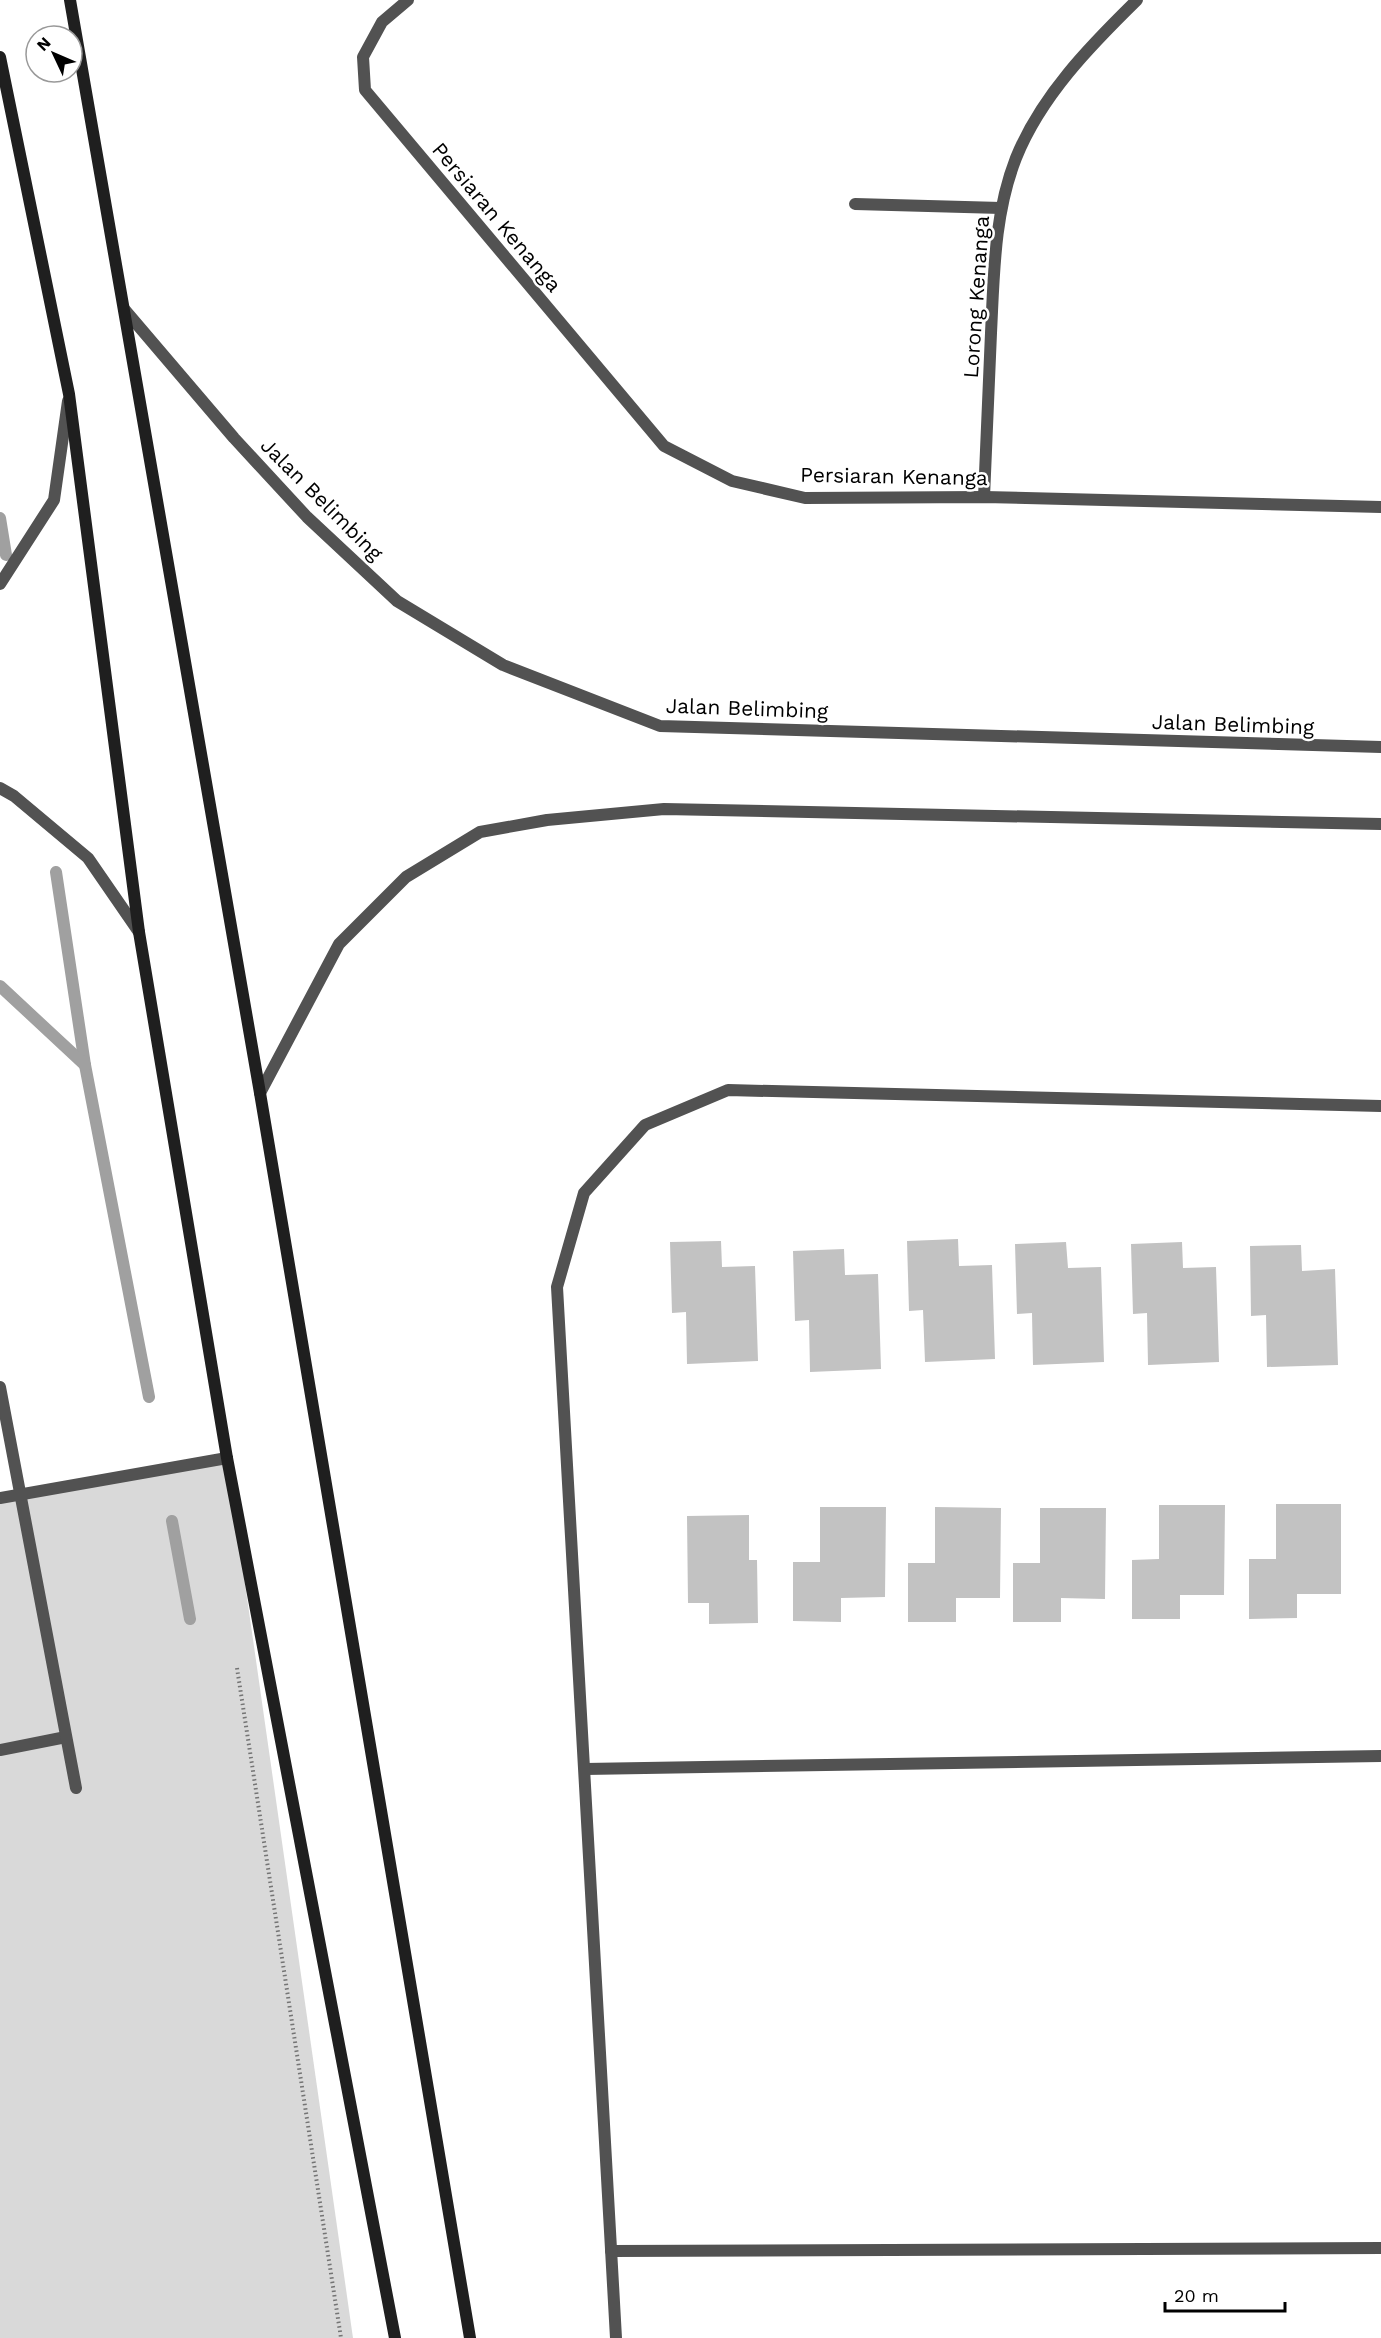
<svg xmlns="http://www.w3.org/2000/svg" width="1381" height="2338" viewBox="0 0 1381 2338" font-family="'Work Sans',sans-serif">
<rect width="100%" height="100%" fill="#fff"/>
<polygon fill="#d9d9d9" points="227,1458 353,2338 0,2338 0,1498"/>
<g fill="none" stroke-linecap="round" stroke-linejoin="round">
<g stroke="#a0a0a0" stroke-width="12">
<polyline points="0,518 6,555"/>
<polyline points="56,872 85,1065 149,1397"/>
<polyline points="0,986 85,1065"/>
<polyline points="172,1521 190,1619"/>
</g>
</g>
<g fill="#c2c2c2">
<polygon points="958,1239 959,1266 992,1265 995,1359 925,1362 923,1310 909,1311 907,1241"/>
<polygon points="721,1241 722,1267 755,1266 758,1361 687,1364 686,1312 672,1313 670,1242"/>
<polygon points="1066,1242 1068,1268 1101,1267 1104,1362 1033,1365 1032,1313 1017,1314 1015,1244"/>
<polygon points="1182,1242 1183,1268 1216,1267 1219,1362 1148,1365 1147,1313 1133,1314 1131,1244"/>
<polygon points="1301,1245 1302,1271 1335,1269 1338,1365 1267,1367 1266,1315 1251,1316 1250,1246"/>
<polygon points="844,1249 845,1275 878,1274 881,1369 810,1372 809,1320 795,1321 793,1251"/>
<polygon points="1276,1504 1341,1504 1341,1594 1297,1594 1297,1618 1249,1619 1249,1559 1276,1559"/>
<polygon points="1159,1505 1225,1505 1224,1595 1180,1595 1180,1619 1132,1619 1132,1560 1159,1559"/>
<polygon points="820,1507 886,1507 885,1597 841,1598 841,1622 793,1621 793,1562 820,1562"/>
<polygon points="935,1507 1001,1508 1000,1598 956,1598 956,1622 908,1622 908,1563 935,1563"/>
<polygon points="1040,1508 1106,1508 1105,1599 1061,1598 1061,1622 1013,1622 1013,1563 1040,1563"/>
<polygon points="749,1515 749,1560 757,1560 758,1623 709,1624 709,1603 688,1603 687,1516"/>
</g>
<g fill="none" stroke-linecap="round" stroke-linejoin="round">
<polyline stroke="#747474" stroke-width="4" stroke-dasharray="1.5 3" stroke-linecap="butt" points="237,1668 341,2338"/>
<polyline stroke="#525252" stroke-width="12" points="0,1750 66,1737"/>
<g stroke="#525252" stroke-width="12">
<polyline points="408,0 382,22 363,57 365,90 664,446 732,481 805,498 984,497 1381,507"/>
<polyline points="855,204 1001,208"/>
<polyline points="124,309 234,438 307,517 397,601 503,665 660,726 1381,747"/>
<path d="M984,497c2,-55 5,-109 7,-164 3,-59 3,-119 25,-175 25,-62 74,-112 121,-158"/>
<polyline points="0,584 54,500 68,401"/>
<polyline points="0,788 14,796 88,858 139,932"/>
<polyline points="260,1093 339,944 406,877 480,832 547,820 664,809 1381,824"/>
<polyline points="0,1387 76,1788"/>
<polyline points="0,1498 227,1458"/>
<polyline points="585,1769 1381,1756"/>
<polyline points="611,2251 1381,2248"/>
<polyline points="616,2338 557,1287 584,1193 645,1125 728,1090 1381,1106"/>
</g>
<g stroke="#1f1f1f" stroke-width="12">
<polyline points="70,0 260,1093 470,2338"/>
<polyline points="0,57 69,394 139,932 227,1458 395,2338"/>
</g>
</g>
<g text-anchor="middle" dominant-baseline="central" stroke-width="5" stroke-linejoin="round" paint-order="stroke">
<g font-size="21" fill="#000" stroke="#fff">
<text transform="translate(497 217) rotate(50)">Persiaran Kenanga</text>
<text transform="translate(976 297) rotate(-86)">Lorong Kenanga</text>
<text transform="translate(894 476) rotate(1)">Persiaran Kenanga</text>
<text transform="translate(322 499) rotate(45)">Jalan Belimbing</text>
<text transform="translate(747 708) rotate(2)">Jalan Belimbing</text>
<text transform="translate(1233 724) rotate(2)">Jalan Belimbing</text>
</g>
</g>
<g transform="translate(54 54) rotate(314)"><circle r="28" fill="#ffffff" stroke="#999999" stroke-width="1.5"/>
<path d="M0-4.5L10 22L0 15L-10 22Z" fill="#000000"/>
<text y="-9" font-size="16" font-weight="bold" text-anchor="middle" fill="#000000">N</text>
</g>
<path d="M1165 2302v9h120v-9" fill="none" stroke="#000000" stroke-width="3"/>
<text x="1174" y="2302" font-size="18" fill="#000000" stroke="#ffffff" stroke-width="4.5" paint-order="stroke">20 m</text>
</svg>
